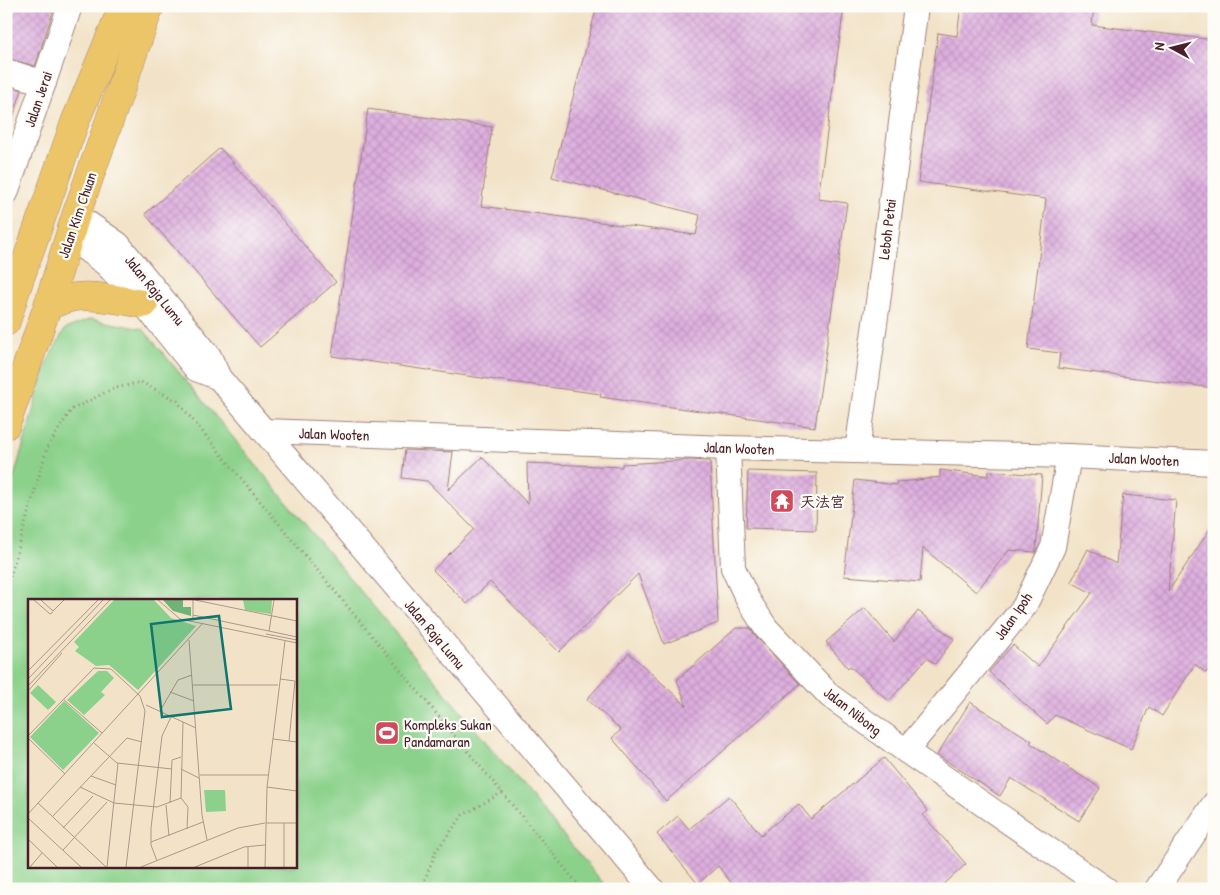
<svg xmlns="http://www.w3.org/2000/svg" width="1220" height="895" viewBox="0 0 1220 895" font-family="'Patrick Hand','LXGW WenKai TC',sans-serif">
<defs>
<pattern id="building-cross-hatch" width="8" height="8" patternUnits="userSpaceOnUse" patternTransform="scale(1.25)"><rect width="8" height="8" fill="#ddaede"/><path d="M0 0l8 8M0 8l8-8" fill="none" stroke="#bf95bf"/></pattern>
</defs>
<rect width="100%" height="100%" fill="#fdfcf7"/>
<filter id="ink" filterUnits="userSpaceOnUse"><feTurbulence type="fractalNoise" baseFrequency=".02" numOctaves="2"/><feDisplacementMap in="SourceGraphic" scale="10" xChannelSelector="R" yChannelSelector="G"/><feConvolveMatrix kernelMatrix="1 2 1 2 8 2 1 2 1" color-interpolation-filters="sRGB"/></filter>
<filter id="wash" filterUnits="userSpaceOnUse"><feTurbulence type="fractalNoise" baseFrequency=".0096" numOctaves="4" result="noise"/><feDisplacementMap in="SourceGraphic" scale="20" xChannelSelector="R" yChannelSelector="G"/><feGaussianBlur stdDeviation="1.12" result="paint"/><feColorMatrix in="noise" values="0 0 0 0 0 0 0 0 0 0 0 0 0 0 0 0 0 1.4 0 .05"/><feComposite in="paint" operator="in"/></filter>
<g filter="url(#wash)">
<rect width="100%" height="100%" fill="#f2e3c8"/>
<path fill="#8bd18b" stroke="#6a785b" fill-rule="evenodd" d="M91,319l52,10 465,560h-602v-385l42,-144 17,-31zM29,600h266v266h-266z"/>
<g id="blocks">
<g fill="url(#building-cross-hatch)">
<polygon points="6,6 55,6 35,66 6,58"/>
<polygon points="597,6 844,6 818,199 847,203 815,427 600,397 601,394 488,379 332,356 368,109 492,127 481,206 696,235 700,215 552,177"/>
<polygon points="961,6 1094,6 1092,25 1214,40 1214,388 1058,368 1060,353 1028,349 1046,199 918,182 938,33 957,36"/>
<polygon points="6,86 22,90 10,126 6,126"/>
<polygon points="220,148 336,282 260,347 145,214"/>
<polygon points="405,450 453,452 448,490 482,457 528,504 527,463 622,467 622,464 691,460 710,461 718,623 664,644 638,574 559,652 490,582 467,604 433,570 474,529 427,481 402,478"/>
<polygon points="940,470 988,476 989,471 1042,475 1036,550 1035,552 1009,550 976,592 923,548 920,582 844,576 855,480 897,485 896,482 911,481 940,477"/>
<polygon points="748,471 817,473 816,530 746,528"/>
<polygon points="1123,495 1176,500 1168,592 1214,523 1214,663 1206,673 1195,664 1162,716 1149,707 1131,749 1055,715 1047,724 989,672 1013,645 1038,667 1092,593 1071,582 1088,549 1116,564"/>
<polygon points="865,608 894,642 918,611 954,639 935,664 927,658 889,701 850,666 848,668 826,642"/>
<polygon points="736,628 750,628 756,637 800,684 666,801 612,738 621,730 587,699 629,653 687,706 677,680"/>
<polygon points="970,702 1032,741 1030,743 1100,788 1079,821 1011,778 1000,796 937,755"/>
<polygon points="884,758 928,811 923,815 966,864 939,889 736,889 718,866 698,884 657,834 678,816 689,829 729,796 761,835 799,804 811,819"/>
</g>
</g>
</g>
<g filter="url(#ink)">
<use href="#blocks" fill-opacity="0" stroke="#9e817a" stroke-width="1"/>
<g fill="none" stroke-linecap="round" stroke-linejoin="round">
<defs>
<g id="minor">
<polyline points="6,71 44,83"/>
<polyline points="6,193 70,6"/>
<polyline points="76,215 118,244 209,356 219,378 652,889"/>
<polyline points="69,237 106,264 144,304 196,369 219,378"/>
<polyline points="264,431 728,448 1069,456 1214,463"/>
<polyline points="728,448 733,568 748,600 766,628 830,696 906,751 1106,889"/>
<polyline points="857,451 878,302 916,6"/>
<polyline points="906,751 1024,607 1053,547 1069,456"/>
<polyline points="1157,889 1214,804"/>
</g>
<g id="major">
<path d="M48,305c9,-2 18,-7 27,-8 21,-3 48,4 69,7"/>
<polyline points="6,322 16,290 75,122 123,6"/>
<polyline points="6,425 48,305 76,215 150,6"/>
</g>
</defs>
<use href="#minor" stroke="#9e817a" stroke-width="26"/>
<use href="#major" stroke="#9e817a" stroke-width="29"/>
<g stroke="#9e817a" stroke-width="3" stroke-dasharray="1 4" stroke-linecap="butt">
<polyline points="6,591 47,448 71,410 112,389 141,382 177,401 582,889"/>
<polyline points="421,889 436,851 463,815 503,792"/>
</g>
<use href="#minor" stroke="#fff" stroke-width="24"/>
<use href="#major" stroke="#edc569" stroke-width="28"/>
</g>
</g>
<defs>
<symbol id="temple-square" viewBox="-11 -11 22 22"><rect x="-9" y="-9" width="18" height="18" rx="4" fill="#d1495b" stroke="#fdfcf7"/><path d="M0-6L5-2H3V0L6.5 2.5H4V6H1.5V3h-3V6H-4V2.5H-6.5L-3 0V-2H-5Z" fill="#fff"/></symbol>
<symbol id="stadium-square" viewBox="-11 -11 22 22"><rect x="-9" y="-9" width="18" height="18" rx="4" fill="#d1495b" stroke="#fdfcf7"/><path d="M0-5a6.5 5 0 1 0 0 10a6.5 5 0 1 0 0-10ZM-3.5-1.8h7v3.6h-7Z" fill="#fff"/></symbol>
</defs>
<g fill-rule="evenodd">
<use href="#temple-square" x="768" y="487" width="28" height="28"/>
<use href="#stadium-square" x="373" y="719" width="28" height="28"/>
</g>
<g text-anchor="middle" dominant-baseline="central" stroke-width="4.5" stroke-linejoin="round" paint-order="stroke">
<g font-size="15" fill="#4a1f2b" stroke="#fdfcf7">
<text transform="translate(38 99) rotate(-71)">Jalan Jerai</text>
<text transform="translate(77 215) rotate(-71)">Jalan Kim Chuan</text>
<text transform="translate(887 229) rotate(-83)">Leboh Petai</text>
<text transform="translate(155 290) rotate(51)">Jalan Raja Lumu</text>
<text transform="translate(334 434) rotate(2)">Jalan Wooten</text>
<text transform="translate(739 448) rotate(2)">Jalan Wooten</text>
<text transform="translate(1144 459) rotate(3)">Jalan Wooten</text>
<text transform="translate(1013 616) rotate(-55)">Jalan Ipoh</text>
<text transform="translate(435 634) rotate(50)">Jalan Raja Lumu</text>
<text transform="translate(853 711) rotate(38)">Jalan Nibong</text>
</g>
<g font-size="15" fill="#4a1f2b" stroke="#fdfcf7" text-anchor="start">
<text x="800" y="501">天法宫</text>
<text x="404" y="724">Kompleks Sukan<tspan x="404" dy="17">Pandamaran</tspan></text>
</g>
</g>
<g transform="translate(28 599)">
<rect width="269" height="269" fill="#f2e3c8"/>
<path d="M135,1h20v7h8v9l-18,-5z" fill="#70b377"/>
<path d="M215,1h29l-1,14 -26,-4z" fill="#8bd18b"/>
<path d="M86,1h40l17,18 25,8 -58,64 -29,-25 -13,1 -21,-15 4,-4 -5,-5zM221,1h21l-1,9 -21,-2zM70,72h9l7,7 -13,14 4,3 -21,20 -17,-15zM10,86l18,17 -8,8 -18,-17zM36,102l35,32 -36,37 -33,-33zM176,191h21l1,21 -20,1z" fill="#8bd18b"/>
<path fill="none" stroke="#af9589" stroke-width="1" d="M6,1l16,14 3,-2M13,1l12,11 11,-11M130,1l22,19 117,24M167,1l102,21M165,16l104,22M165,20v-19M241,32l5,-31M238,35l31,6M161,41l13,175 5,25M0,72l70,-71M0,80l75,-79M252,80l15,2M165,86h85M0,87l82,-86M0,92l34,-38M142,93l24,9M35,100l39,34M118,106l50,23M132,112l18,-31 14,-5M155,123l-2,76 7,9 -1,22M0,137l66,-68 17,1 29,27 5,15 -19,156M0,139l37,36M245,140l24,3M261,142l6,-60M66,144l23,20 55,6M153,170l18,9M172,176h68M63,177l25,9M52,188l34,16 43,4 24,-9M239,188l30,4M10,204l68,64M142,204l2,-43 9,-3M138,206l3,31M0,215l175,-191M24,218l75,-79 15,4M0,219l53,49M238,224h31M256,224v44M35,229l30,-32M0,240l29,28M123,243l52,-20M220,247v21M35,251l44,-48M129,262l-6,-16v-17l11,-92 9,-19M2,268l12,-14M79,268l11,-104M113,268l97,-39 27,-5M167,268l49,-20 21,-2M237,268l2,-80 18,-146"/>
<path fill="#0f766e" fill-opacity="0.15" stroke="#0f766e" stroke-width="2.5" d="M191,17l12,93 -69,8 -11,-93z"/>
<rect width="269" height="269" fill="none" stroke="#4a1f2b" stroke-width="2.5"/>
</g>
<rect width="1220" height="895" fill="none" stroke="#fdfcf7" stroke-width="25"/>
<g transform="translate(1172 48) rotate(277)" stroke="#fdfcf7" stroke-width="4" paint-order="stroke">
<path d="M0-4L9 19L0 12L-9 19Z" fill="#4a1f2b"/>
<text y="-8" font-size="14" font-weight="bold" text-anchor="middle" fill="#4a1f2b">N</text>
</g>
</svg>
